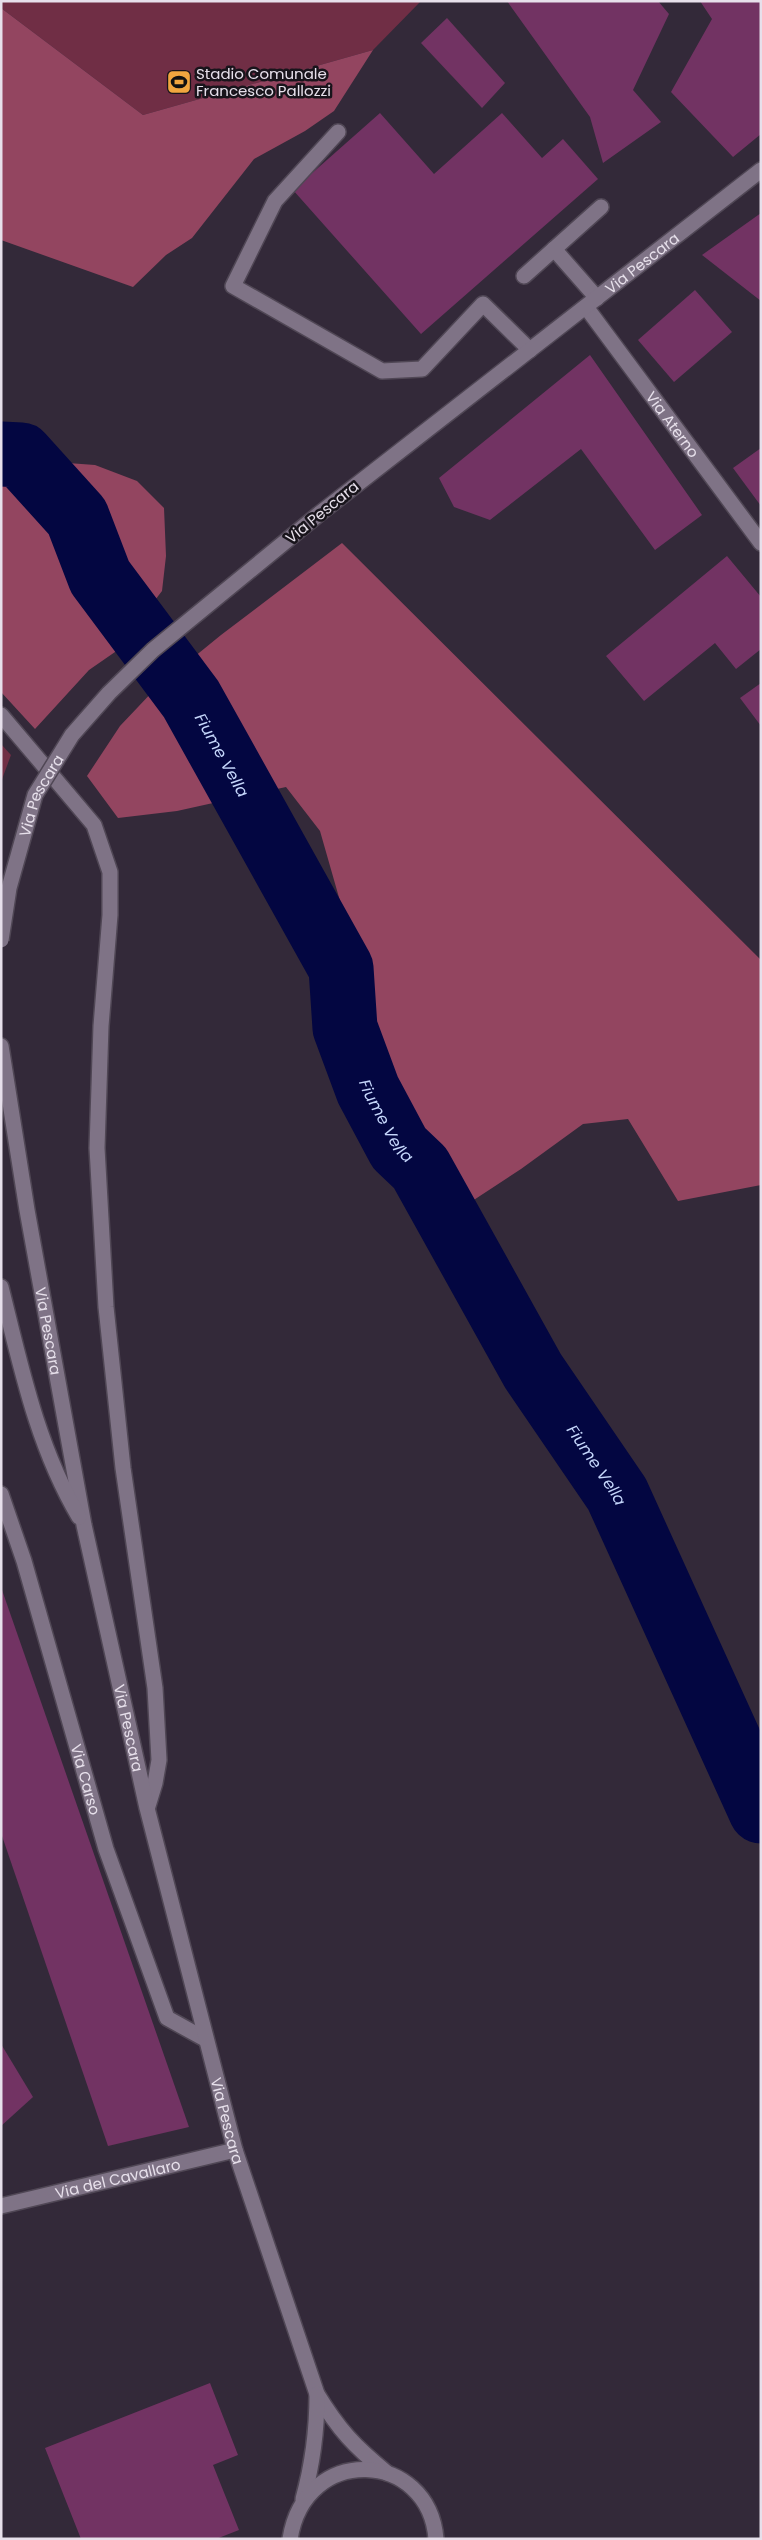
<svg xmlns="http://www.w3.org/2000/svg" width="762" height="2540" viewBox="0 0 762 2540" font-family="Poppins,sans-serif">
<rect width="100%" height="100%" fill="#332939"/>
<g fill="#702e45">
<polygon points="1,1 421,1 373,50 143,115 1,8"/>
<polygon points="1,744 11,755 1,782"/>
</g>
<g fill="#934560">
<polygon points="1,8 143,115 373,50 334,111 305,131 254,159 192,238 166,255 133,287 1,240"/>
<polygon points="54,462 95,465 137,481 164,508 166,556 162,591 115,652 89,670 35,729 1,692 1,463"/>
<polygon points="342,543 761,960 761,1185 678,1201 628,1119 583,1124 521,1169 457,1211 417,1134 387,1095 360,1026 342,942 340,901 320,831 286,787 177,811 118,818 87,776 120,726 156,688 221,635"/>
</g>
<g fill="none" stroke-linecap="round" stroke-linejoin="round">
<path stroke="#030641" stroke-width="65" id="s1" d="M1,454l20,1 56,62 23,60 91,122 150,269 4,60 23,62 31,58 21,20 113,203 84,123 144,317"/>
</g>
<g fill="#723363">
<polygon points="507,1 658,1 669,14 633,90 661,122 603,163 590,117"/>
<polygon points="700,1 761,1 761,134 733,157 671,92 712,19"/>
<polygon points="447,18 505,83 482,108 421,43"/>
<polygon points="380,113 434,174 502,113 542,158 563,139 598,179 421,334 293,190"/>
<polygon points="761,213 761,301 702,255"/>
<polygon points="695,290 732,332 674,382 638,340"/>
<polygon points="590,355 702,515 655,550 581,449 490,520 454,507 439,478"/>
<polygon points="761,448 761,506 733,468"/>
<polygon points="727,556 761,597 761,649 736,669 715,643 644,701 606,656"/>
<polygon points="761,683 761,726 740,698"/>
<polygon points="2,1590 189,2127 108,2146 1,1833"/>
<polygon points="1,2044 33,2097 1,2126"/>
<polygon points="210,2383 238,2455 213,2465 239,2530 216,2539 81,2539 45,2448"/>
</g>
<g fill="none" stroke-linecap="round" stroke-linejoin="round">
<defs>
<g id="lane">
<polyline points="338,132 275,201 233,286 382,371 422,369 483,304 530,350"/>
<polyline points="554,249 597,298"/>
<polyline points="524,276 601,207"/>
</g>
<g id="street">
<path id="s2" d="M586,307l175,236"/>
<path id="s3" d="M1,1494l23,67 82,288 61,169 38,21"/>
<path id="s4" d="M1,2206l234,-56"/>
</g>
<g id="secondary">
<path id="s5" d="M319,514l442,-344"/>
<polyline points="1,715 94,825 110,872 110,915 101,1026 97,1148 106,1307 123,1468 155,1688 159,1760 155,1783 148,1806"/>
<path id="s6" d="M1,1046l26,164 57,315 63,283 88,342 82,244c22,36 37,52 70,79"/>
<path d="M1,1287c20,80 36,159 78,230"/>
<path d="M303,2499c10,-36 14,-68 14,-105"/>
<path d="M290,2539c15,-96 139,-89 146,0"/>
</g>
</defs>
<use href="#lane" stroke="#504755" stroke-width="18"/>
<use href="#street" stroke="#504755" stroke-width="18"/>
<use href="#secondary" stroke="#504755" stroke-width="18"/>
<use href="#lane" stroke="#7f7386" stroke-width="15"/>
<use href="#street" stroke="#7f7386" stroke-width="15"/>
<use href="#secondary" stroke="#7f7386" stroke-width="15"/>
<defs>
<g id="secondary-bridge">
<path id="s7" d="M1,940l8,-52 26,-93 37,-60 37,-42 44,-43 166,-136"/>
</g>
</defs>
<use href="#secondary-bridge" stroke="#504755" stroke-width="18" stroke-linecap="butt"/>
<use href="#secondary-bridge" stroke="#7f7386" stroke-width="15"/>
</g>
<defs>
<symbol id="stadium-square" viewBox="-11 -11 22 22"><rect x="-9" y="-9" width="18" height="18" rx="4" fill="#f1a63f" stroke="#18141b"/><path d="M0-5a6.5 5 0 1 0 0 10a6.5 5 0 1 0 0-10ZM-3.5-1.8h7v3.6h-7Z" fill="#111"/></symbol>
</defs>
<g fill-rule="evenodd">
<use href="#stadium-square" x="165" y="68" width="28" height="28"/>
</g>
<g text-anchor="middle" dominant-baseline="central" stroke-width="5" stroke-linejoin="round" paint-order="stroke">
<g font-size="15" fill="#e7e0eb" stroke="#18141b" text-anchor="start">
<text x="196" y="73">Stadio Comunale<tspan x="196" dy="17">Francesco Pallozzi</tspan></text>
</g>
<g font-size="15" fill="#e7e0eb" stroke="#18141b">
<text stroke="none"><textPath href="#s5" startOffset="409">Via Pescara</textPath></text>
<text stroke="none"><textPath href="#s2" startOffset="146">Via Aterno</textPath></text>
<text transform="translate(322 512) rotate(-39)">Via Pescara</text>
<text stroke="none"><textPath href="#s7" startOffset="151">Via Pescara</textPath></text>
<text stroke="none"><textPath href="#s6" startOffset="289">Via Pescara</textPath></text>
<text stroke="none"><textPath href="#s6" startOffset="694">Via Pescara</textPath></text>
<text stroke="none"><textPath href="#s3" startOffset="298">Via Carso</textPath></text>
<text stroke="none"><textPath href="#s6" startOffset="1099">Via Pescara</textPath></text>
<text stroke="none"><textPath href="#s4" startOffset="120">Via del Cavallaro</textPath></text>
</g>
<g font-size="16" font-style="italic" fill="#c5d6fb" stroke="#18141b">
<text stroke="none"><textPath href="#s1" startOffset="384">Fiume Vella</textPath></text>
<text stroke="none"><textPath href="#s1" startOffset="790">Fiume Vella</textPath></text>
<text stroke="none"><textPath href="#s1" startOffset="1195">Fiume Vella</textPath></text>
</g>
</g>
<rect width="762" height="2540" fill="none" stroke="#e7e0eb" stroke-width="5"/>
</svg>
